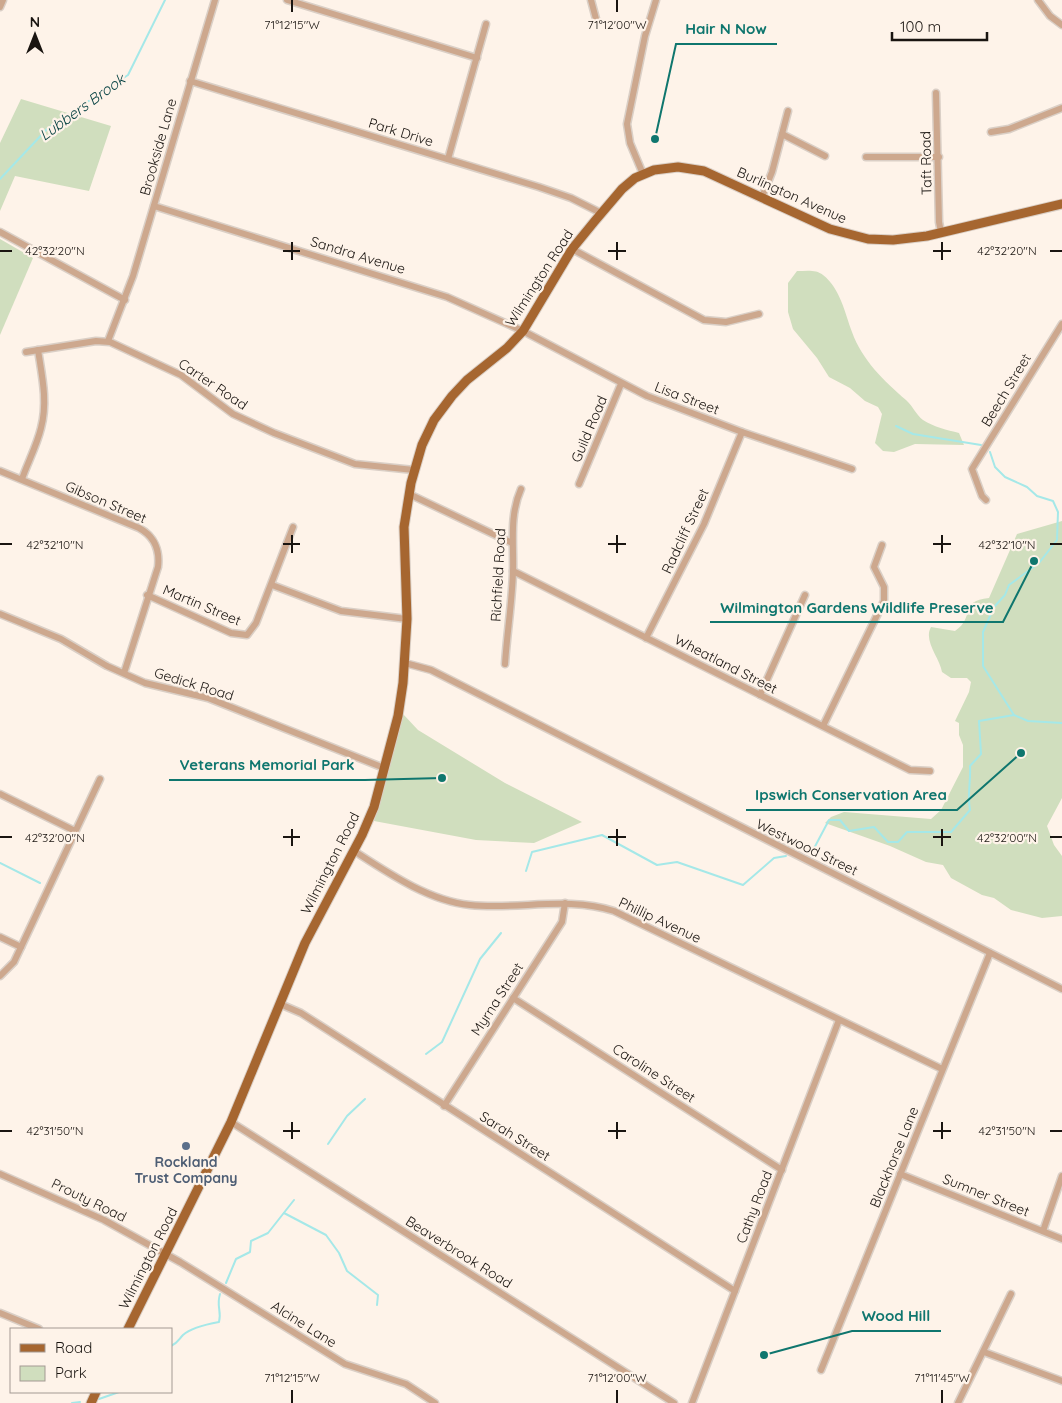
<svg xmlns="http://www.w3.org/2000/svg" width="1062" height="1403" viewBox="0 0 1062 1403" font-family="Quicksand,sans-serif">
<rect width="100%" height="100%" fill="#fef3e9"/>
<g fill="#d0debe">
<polygon points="21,99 111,126 89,191 15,176 0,211 0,143"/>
<polygon points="0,239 33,258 0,335"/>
<path d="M797,271c9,0 19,-2 26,4 17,13 22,38 29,57 10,28 32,49 54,68 7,6 10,15 17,20 11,7 24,10 36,13l5,12 -49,-1 -21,8 -11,-1 -8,-8 7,-29 -4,-7 -13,-6 -15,-13 -21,-11 -12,-19 -24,-29 -5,-17v-29z"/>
<path d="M1062,521v277l-15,28 7,19 8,11v60l-20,2 -31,-8 -17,-12 -12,-3 -31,-17 -8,-13 -17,-3 -36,-16 -65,-23 6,-6 13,-5 87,7 10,-9 22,-43v-22l-4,-10v-12l-4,-2 14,-29 2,-10 -4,-4h-16l-9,-6c-2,-14 -19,-31 -11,-45l24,4c21,-14 3,-30 34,-33l28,-64z"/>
<polygon points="403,714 418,730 505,783 582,822 534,843 476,840 374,821"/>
</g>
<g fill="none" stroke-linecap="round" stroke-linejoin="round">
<g stroke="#a5e8e8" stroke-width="2">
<polyline points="0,179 48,128 128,75 165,0"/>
<polyline points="896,426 913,434 981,445"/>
<polyline points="990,452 995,467 1005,477 1027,487 1037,496 1053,501 1058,512 1057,540 1039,563 1009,585 1005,595 994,607 983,632 983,666 1014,715 1028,721 1062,723"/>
<path d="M811,854l18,-34h11l9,11 25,-4 14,15h10l9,-10h44l19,-22c-3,-15 1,-29 0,-44l11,-12 -2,-33 35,-6"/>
<polyline points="0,863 40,883"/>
<polyline points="526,871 532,852 602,835 657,865 677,862 743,885 774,858 786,856"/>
<polyline points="426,1054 442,1042 480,959 501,933"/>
<polyline points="328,1144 347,1116 365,1099"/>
<polyline points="284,1213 326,1235 339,1253 347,1271 378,1295 377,1305"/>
<polyline points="226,1283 236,1259 250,1252 251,1241 268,1233 294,1200"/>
<path d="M171,1346c7,-3 8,-7 12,-11 9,-8 25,-11 36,-13 3,-11 -3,-15 1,-28"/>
<polyline points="99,1399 119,1392"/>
<polyline points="72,1403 80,1402"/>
</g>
<defs>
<g id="minor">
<polyline points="287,0 477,58"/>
<polyline points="591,0 596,19"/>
<polyline points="1038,0 1050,16 1062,25"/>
<polyline points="0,7 3,0"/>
<polyline points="190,81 539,187 571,198 601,213"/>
<polyline points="936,93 939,222 941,232"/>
<polyline points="991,132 1009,129 1062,108"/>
<polyline points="782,134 825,156"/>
<polyline points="866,157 939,157"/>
<polyline points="448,159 486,24"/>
<polyline points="643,174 630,143 627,124 645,36 656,0"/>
<polyline points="762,197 772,172 788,111"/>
<polyline points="154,206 447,297 523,331 647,396 742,432 852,469"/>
<polyline points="0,232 125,300"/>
<polyline points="572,249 704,320 726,322 759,314"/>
<polyline points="108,341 133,276 215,0"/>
<polyline points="26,352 96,341 110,342 181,375 233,414 274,433 355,464 414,470"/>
<path d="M0,471l139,57c15,8 21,22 19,39l-34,106"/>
<path d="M22,479c6,-17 15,-34 19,-51 7,-26 1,-52 -3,-78"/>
<polyline points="579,484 621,384"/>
<polyline points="409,494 512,543"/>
<polyline points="986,500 982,496 972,469 1062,324"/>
<polyline points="513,571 910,770 930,771"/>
<polyline points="272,585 341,611 407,619"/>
<polyline points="147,595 231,633 247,635 256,623 293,527"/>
<polyline points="0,614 61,639 107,666 145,683 208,698 384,768"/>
<polyline points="646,638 704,524 742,432"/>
<polyline points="405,663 431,670 1062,989"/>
<path d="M505,664c2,-31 7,-61 8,-92 1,-28 -4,-56 8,-83"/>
<polyline points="760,695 805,595"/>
<polyline points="823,726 884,601 884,587 874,567 882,545"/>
<polyline points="0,794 75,831"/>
<path d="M354,851c34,22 75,50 116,54 49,5 97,-9 144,6l328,158"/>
<polyline points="0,937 21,947"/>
<polyline points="0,976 14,962 100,779"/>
<polyline points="513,998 782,1170"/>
<polyline points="280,1004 301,1013 735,1291"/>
<polyline points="444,1106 562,922 565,903"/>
<polyline points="231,1122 674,1403"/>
<polyline points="0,1174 104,1220 180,1262 345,1364 406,1384 435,1403"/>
<polyline points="900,1174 1062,1239"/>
<polyline points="1043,1231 1062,1176"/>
<polyline points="0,1313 39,1329"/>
<polyline points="984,1352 1062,1381"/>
<polyline points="821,1370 990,953"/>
<polyline points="692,1403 839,1020"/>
<polyline points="958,1403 1011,1294"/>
</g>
<g id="major">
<polyline points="128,1329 231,1122 305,943 362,835 374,807 398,716 403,683 407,619 404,527 411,483 422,445 434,420 452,396 467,380 507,348 523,331 572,249 594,222 622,189 635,178 654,170 678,167 704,171 830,229 868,239 893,240 927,236 1062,204"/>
<polyline points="91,1403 96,1392"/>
</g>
</defs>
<use href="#minor" stroke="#dacfc6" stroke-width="9"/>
<use href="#major" stroke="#dacfc6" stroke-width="11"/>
<use href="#minor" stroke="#cda88e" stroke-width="6"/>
<use href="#major" stroke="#a66630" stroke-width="9"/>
</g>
<path fill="none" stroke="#1a1511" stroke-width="2" d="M292,0v12M617,0v12M292,242v18M617,242v18M942,242v18M0,251h12M283,251h17M608,251h18M933,251h18M1050,251h12M292,535v18M617,535v18M942,535v18M0,544h12M283,544h17M608,544h18M933,544h18M1050,544h12M292,829v17M617,829v17M942,829v17M0,837h12M283,837h17M608,837h18M933,837h18M1050,837h12M292,1122v17M617,1122v17M942,1122v17M0,1131h12M283,1131h17M608,1131h18M933,1131h18M1050,1131h12M292,1390v13M617,1390v13M942,1390v13"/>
<circle fill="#5c6f8a" stroke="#fef3e9" stroke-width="2" cx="186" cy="1146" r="5"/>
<g text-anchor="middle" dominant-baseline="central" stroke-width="4.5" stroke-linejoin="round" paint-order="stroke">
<g font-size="14" fill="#1a1511" stroke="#fef3e9">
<text transform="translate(401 132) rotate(17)">Park Drive</text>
<text transform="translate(158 147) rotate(-74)">Brookside Lane</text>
<text transform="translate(926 163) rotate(-91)">Taft Road</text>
<text transform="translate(792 195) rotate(24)">Burlington Avenue</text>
<text transform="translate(358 255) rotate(17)">Sandra Avenue</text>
<text transform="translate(539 278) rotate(-57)">Wilmington Road</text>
<text transform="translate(213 384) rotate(34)">Carter Road</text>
<text transform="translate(1006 390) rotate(-59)">Beech Street</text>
<text transform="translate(687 398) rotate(21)">Lisa Street</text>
<text transform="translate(589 429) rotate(-67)">Guild Road</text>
<text transform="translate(106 502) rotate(23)">Gibson Street</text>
<text transform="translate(685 531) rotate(-65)">Radcliff Street</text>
<text transform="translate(498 575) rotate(-87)">Richfield Road</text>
<text transform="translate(202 605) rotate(23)">Martin Street</text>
<text transform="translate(726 664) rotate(27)">Wheatland Street</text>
<text transform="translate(194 684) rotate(17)">Gedick Road</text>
<text transform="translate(807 847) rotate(26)">Westwood Street</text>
<text transform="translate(330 863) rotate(-63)">Wilmington Road</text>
<text transform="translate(660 920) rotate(25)">Phillip Avenue</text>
<text transform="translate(497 999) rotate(-57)">Myrna Street</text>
<text transform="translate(654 1073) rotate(33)">Caroline Street</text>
<text transform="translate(515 1136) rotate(32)">Sarah Street</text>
<text transform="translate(894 1157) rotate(-68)">Blackhorse Lane</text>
<text transform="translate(986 1195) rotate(22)">Sumner Street</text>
<text transform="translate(89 1200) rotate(26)">Prouty Road</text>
<text transform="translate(754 1207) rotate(-69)">Cathy Road</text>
<text transform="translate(459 1252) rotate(32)">Beaverbrook Road</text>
<text transform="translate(148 1258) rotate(-63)">Wilmington Road</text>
<text transform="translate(304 1324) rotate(32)">Alcine Lane</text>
</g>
<g font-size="14" font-weight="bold" fill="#4e5e75" stroke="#fef3e9">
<text x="186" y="1162">Rockland<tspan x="186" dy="16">Trust Company</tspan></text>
</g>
<g font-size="15" font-style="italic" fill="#003e3f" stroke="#fef3e9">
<text transform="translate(82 107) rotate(-36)">Lubbers Brook</text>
</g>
</g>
<g font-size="12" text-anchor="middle" fill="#1a1511" stroke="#fef3e9" stroke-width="4.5" stroke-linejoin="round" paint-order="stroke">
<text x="292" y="29">71°12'15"W</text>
<text x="617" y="29">71°12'00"W</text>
<text x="55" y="255">42°32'20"N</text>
<text x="1007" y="255">42°32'20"N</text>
<text x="55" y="549">42°32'10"N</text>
<text x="1007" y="549">42°32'10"N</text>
<text x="55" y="842">42°32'00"N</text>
<text x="1007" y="842">42°32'00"N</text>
<text x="55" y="1135">42°31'50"N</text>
<text x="1007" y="1135">42°31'50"N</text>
<text x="292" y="1382">71°12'15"W</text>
<text x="617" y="1382">71°12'00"W</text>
<text x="942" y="1382">71°11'45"W</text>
</g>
<path fill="none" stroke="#0f766e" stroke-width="2" d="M655 139L676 44H777M1034 561L1003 622H710M442 778L365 780H169M1021 753L957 810H746M764 1355L852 1331H941"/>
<g fill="#0f766e" stroke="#fef3e9" stroke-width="2">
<circle cx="655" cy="139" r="5"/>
<circle cx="1034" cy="561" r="5"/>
<circle cx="442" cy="778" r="5"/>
<circle cx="1021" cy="753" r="5"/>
<circle cx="764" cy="1355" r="5"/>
</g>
<g font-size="15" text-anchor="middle" font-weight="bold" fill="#0f766e" stroke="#fef3e9" stroke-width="4.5" stroke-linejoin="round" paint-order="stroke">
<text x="726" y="34">Hair N Now</text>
<text x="857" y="613">Wilmington Gardens Wildlife Preserve</text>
<text x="267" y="770">Veterans Memorial Park</text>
<text x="851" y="800">Ipswich Conservation Area</text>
<text x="896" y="1321">Wood Hill</text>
</g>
<rect x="10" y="1328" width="162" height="65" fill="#fef3e9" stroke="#a39a93"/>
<rect x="20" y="1344" width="25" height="8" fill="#a66630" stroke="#a39a93"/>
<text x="55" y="1353" font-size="15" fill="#1a1511">Road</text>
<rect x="20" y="1366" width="25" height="15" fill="#d0debe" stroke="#a39a93"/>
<text x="55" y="1378" font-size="15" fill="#1a1511">Park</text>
<g transform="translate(35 35)" stroke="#fef3e9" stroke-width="4" paint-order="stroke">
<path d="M0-4L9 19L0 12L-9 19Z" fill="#1a1511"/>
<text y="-8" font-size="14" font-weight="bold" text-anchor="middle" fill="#1a1511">N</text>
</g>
<path d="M892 32v8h95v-8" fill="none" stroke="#1a1511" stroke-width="2.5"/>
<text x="900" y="32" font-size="15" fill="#1a1511" stroke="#fef3e9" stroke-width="4" paint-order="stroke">100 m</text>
</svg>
